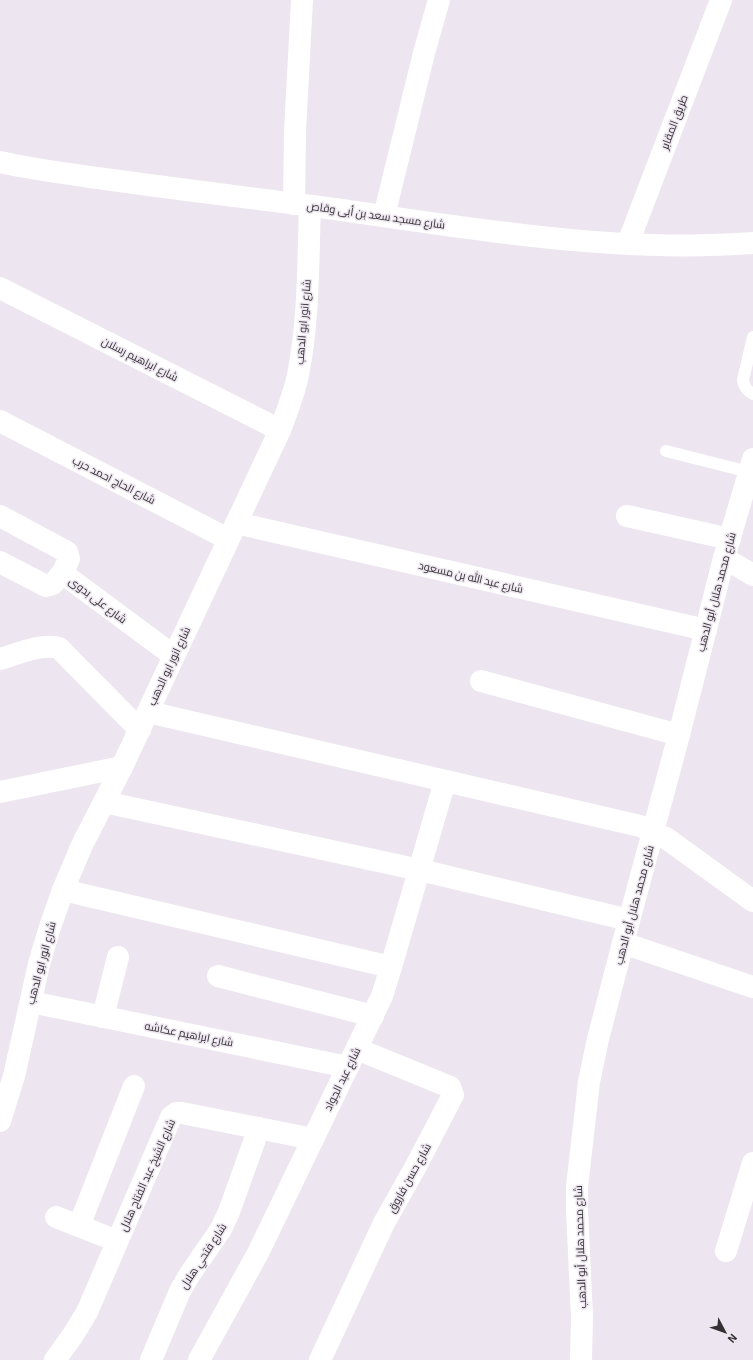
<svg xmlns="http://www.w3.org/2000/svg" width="753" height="1360" viewBox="0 0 753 1360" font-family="Georgia,Cairo,serif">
<rect width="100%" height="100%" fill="#ede5ef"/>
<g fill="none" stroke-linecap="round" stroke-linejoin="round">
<g stroke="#fff" stroke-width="12">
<path d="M753,337l-10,43c1,7 4,11 10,14"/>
<polyline points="666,451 749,472"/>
</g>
<g stroke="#fff" stroke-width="22">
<polyline points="294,204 295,131 302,0"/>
<polyline points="384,216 424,53 439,0"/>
<polyline points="628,243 721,0"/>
<polyline points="0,288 280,430"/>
<polyline points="0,421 228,539"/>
<polyline points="0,516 67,552 69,559 63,572 66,576 174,656"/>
<polyline points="627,516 730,539"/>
<polyline points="236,523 706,630"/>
<polyline points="724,558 753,575"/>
<polyline points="0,562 46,586 53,584 63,572"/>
<path d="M0,659c17,-5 42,-16 59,-11l81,82"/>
<polyline points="481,681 679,735"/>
<polyline points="148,712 640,826 666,838 753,901"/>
<polyline points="0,792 122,767"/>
<polyline points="104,802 420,870 629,920"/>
<polyline points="63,890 391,967"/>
<polyline points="623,943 753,987"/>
<polyline points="218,976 373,1016"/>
<polyline points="31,1002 348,1067"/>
<polyline points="103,1017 118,957"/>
<path d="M0,1121l14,-45 25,-112 11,-37 13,-37 19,-45 40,-78 158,-337c7,-18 14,-36 18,-55 11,-55 10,-113 12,-169"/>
<polyline points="56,1217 117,1241"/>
<polyline points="79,1226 134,1086"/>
<polyline points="726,1251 753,1163"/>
<polyline points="55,1360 73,1335 87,1312 171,1117 176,1113 182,1113 313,1139"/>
<polyline points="151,1360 180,1291 190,1274 221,1229 229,1212 259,1128"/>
<polyline points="199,1360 258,1253 382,996 391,967 445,781"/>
<polyline points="320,1360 384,1223 416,1166 453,1095 450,1087 357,1049"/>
<polyline points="581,1360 582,1317 577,1210 577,1187 589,1082 598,1039 623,943 679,735 724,558 753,459"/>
</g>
<path stroke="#fff" stroke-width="22" d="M0,162c35,8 70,12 105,17 70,10 139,18 208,27 146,20 293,48 440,37"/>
</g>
<g text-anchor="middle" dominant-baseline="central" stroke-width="3" stroke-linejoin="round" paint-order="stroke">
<g font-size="11" fill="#343135" stroke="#ede5ef">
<text transform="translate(674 122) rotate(-69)">طريق المقابر</text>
<text transform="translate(376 215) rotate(8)">شارع مسجد سعد بن أبى وقاص</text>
<text transform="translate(303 322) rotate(-85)">شارع انور ابو الدهب</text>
<text transform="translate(140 359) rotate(27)">شارع ابراهيم رسلان</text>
<text transform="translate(114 480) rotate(27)">شارع الحاج احمد حرب</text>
<text transform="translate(471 577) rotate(13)">شارع عبد الله بن مسعود</text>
<text transform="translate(716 592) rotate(-75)">شارع محمد هلال أبو الدهب</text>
<text transform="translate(98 600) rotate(37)">شارع على بدوى</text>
<text transform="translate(169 666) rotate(-65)">شارع انور ابو الدهب</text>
<text transform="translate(634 905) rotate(-75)">شارع محمد هلال أبو الدهب</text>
<text transform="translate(41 963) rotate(-75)">شارع انور ابو الدهب</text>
<text transform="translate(189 1034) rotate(11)">شارع ابراهيم عكاشه</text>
<text transform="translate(342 1079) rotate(-64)">شارع عبد الجواد</text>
<text transform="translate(147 1175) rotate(-66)">شارع الشيخ عبد الفتاح هلال</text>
<text transform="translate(409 1178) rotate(-61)">شارع حسن فاروق</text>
<text transform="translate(580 1247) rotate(-92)">شارع محمد هلال أبو الدهب</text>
<text transform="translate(203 1256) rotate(-57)">شارع فتحي هلال</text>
</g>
</g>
<g transform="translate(725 1332) rotate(131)" stroke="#ede5ef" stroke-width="3" paint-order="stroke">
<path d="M0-3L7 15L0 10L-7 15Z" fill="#343135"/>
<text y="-6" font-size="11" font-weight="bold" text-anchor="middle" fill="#343135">N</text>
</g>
</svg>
